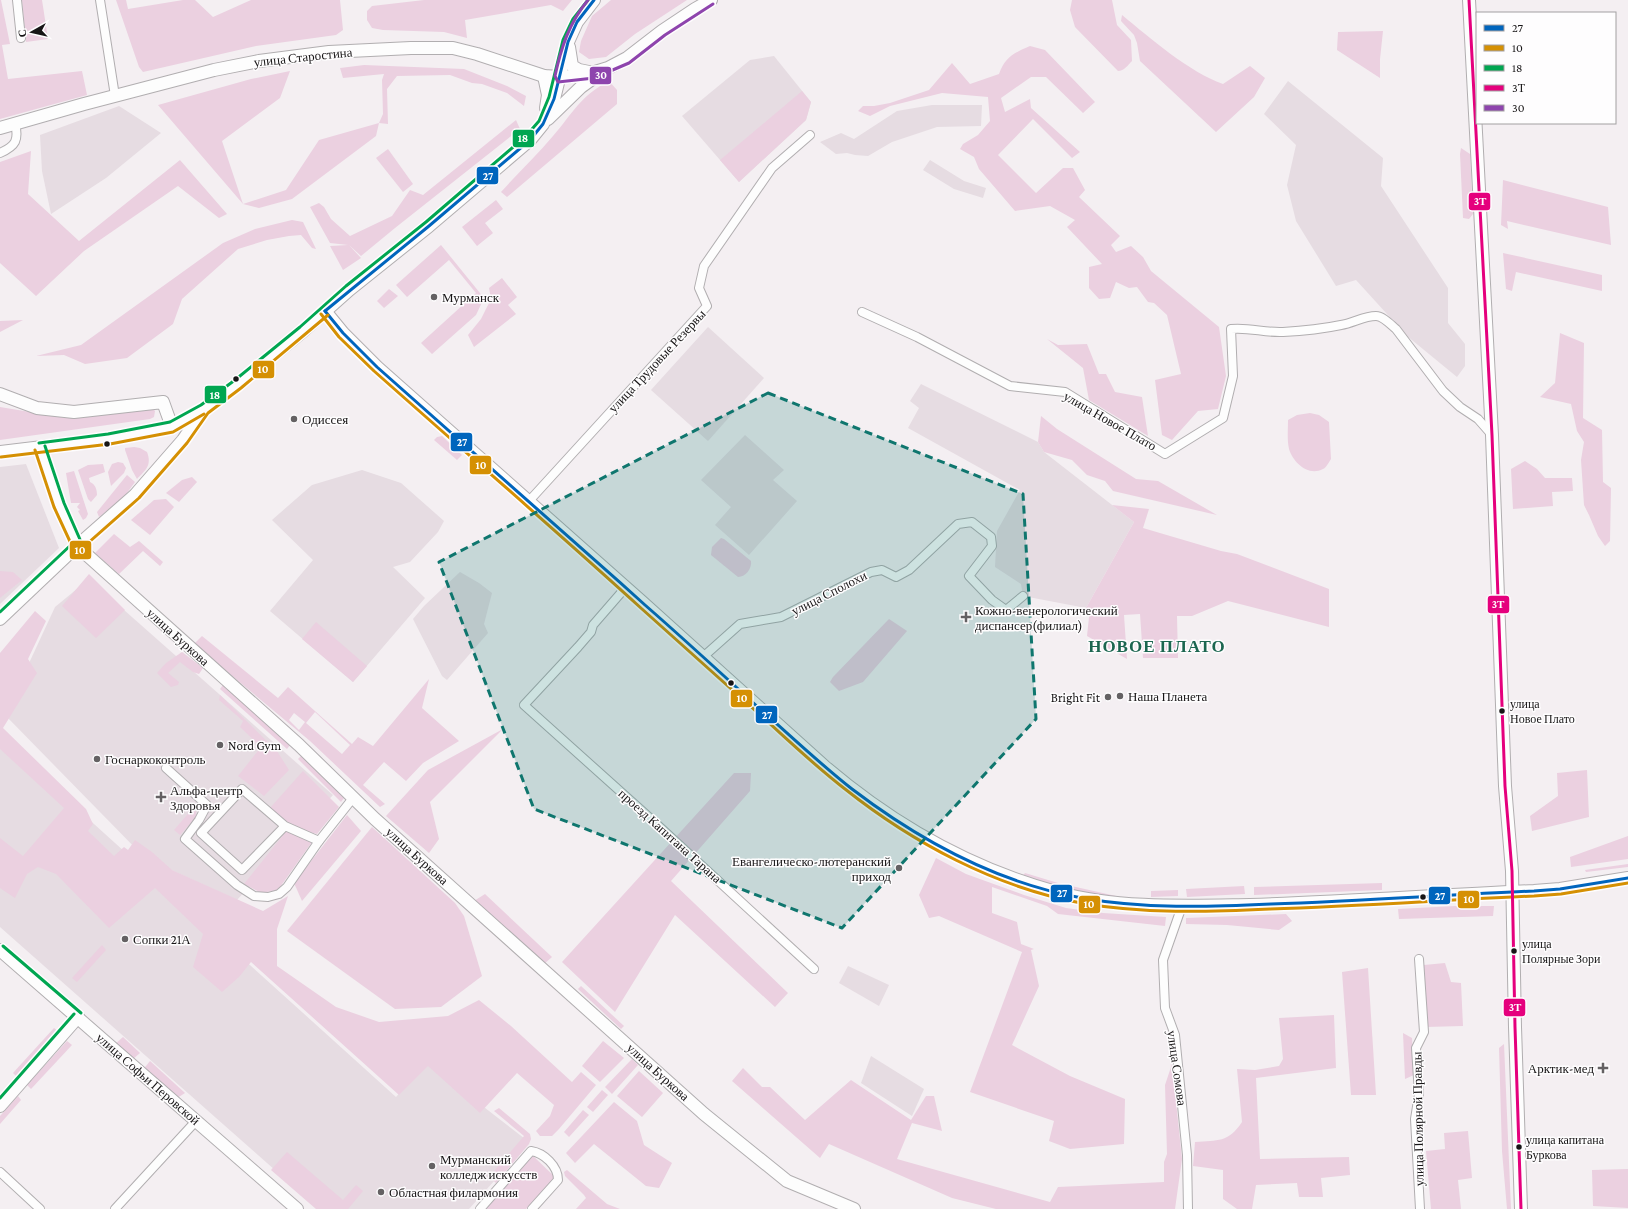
<svg xmlns="http://www.w3.org/2000/svg" width="1628" height="1209" viewBox="0 0 1628 1209" font-family="'Crimson Pro',serif">
<rect width="100%" height="100%" fill="#f4eff2"/>
<g fill="#e6dce2">
<polygon points="774,56 811,102 806,120 739,182 682,116 750,60"/>
<polygon points="1288,81 1383,158 1381,186 1448,288 1448,323 1465,344 1465,366 1457,377 1407,336 1356,280 1336,286 1296,221 1287,185 1296,145 1264,114"/>
<polygon points="932,105 982,105 981,126 937,127 892,142 868,156 855,155 847,153 836,154 820,142 841,133 854,139 897,111"/>
<polygon points="119,106 161,133 106,178 51,214 42,171 40,135"/>
<polygon points="930,160 964,181 986,188 983,198 954,189 923,170"/>
<polygon points="708,327 764,378 708,441 651,390"/>
<polygon points="921,384 1038,442 1044,452 1134,522 1086,608 1023,596 1021,584 995,567 997,531 1020,490 908,428 919,408 910,401"/>
<polygon points="745,435 784,470 773,480 797,501 749,555 715,525 731,507 701,480"/>
<polygon points="26,464 59,548 0,604 0,467"/>
<polygon points="362,470 401,483 444,521 438,532 410,562 393,567 425,598 353,682 270,611 313,560 272,520 312,485"/>
<polygon points="460,572 479,583 492,593 484,624 488,633 447,680 442,676 413,619 424,606"/>
<polygon points="89,579 333,795 237,900 145,858 5,715 55,607"/>
<polygon points="0,739 396,1097 427,1063 529,1142 469,1209 319,1209 0,927"/>
<polygon points="848,966 889,985 879,1006 839,983"/>
<polygon points="871,1056 924,1089 912,1116 861,1083"/>
</g>
<g fill="#ebd0e0" fill-rule="evenodd">
<polygon points="0,0 1,0 10,44 2,45 8,79 82,71 87,95 0,119"/>
<polygon points="22,0 42,0 48,39 26,42"/>
<polygon points="116,0 126,0 128,9 183,0 195,0 213,17 251,0 340,0 343,30 336,35 256,46 143,72 139,67"/>
<polygon points="424,0 572,0 563,11 551,5 465,20 467,38 444,32 383,30 372,28 367,20 367,11 372,6"/>
<polygon points="611,0 687,0 635,34 606,57 589,59 579,52 581,41 592,16"/>
<path d="M1072,0h40l5,25 14,15 1,21c-4,4 -8,10 -14,10l-43,-44 -5,-17z"/>
<path d="M1122,15c28,23 67,57 101,69l27,-18 15,12 -11,19 -38,35 -76,-71 -3,-18 -3,-8 -13,-14z"/>
<polygon points="1383,31 1380,59 1380,78 1337,50 1338,32"/>
<path d="M1030,46l15,4 50,52 -12,11 -37,-36h-15l-30,21 4,14 25,-13 1,9 49,44 -8,6 -39,-39 -35,36 38,38 27,-25h10l12,22 -6,7 41,39 -9,9 5,7 15,-6 12,11 8,14 68,56 7,49 -8,33 -20,2 -26,29 -10,-5 -7,-55 26,-6 -14,-59 -13,-12 -6,-1 -11,-15 -8,1 -13,-6 -6,16 -11,1 -10,-11v-21l13,-3 -35,-37 8,-7 -25,-14 -35,5 -36,-42 -5,-12 -14,-8 3,-5 15,-9 12,-14 -2,-24 -46,-4 -52,13 -20,10 -12,-5 5,-5h11l16,-3 39,-13 23,-27 18,21 29,-10c6,-17 15,-21 31,-28z"/>
<polygon points="364,65 464,69 507,86 526,96 524,106 507,93 482,84 472,83 450,75 397,76 387,89 388,124 379,123 376,136 292,199 259,208 243,204 158,105 251,79 290,71 280,98 222,141 243,204 286,190 319,140 379,123 383,114 382,80 384,74 343,78 340,68"/>
<path d="M609,81l8,9v14l-110,93 -6,-5c17,-19 36,-37 52,-56 20,-23 27,-40 56,-55z"/>
<polygon points="802,91 811,102 806,120 739,182 720,160"/>
<polygon points="516,120 520,129 395,228 361,256 349,245 361,258 343,270 330,246 348,245 330,243 310,207 319,203 324,207 331,219 350,236 392,216 410,190 423,195"/>
<polygon points="1461,148 1470,154 1473,214 1469,219 1463,218 1460,154"/>
<polygon points="388,149 413,184 403,192 376,158"/>
<polygon points="31,151 28,194 79,241 180,160 227,214 219,218 178,186 84,251 36,296 0,263 0,162"/>
<polygon points="1503,180 1608,207 1611,245 1507,221 1508,229 1501,225"/>
<polygon points="496,200 503,209 485,223 493,233 477,246 462,227"/>
<polygon points="292,220 303,222 316,249 312,248 301,235 289,236 267,240 238,249 182,299 173,324 127,358 85,364 64,355 36,356 81,345 223,243 255,229"/>
<polygon points="441,245 484,298 476,315 432,354 421,343 476,293 449,260 407,297 396,285"/>
<polygon points="1503,253 1602,275 1602,291 1516,272 1512,291 1506,289"/>
<polygon points="502,278 517,297 508,305 516,314 474,347 468,335 481,319 491,299 489,288"/>
<polygon points="389,289 398,296 384,308 377,301"/>
<polygon points="23,320 0,332 0,321"/>
<polygon points="1560,333 1584,343 1583,418 1602,430 1603,482 1611,488 1610,541 1605,546 1598,536 1589,515 1584,505 1581,460 1584,442 1577,431 1571,404 1540,397 1555,383"/>
<polygon points="1047,339 1058,345 1087,344 1099,374 1106,374 1115,392 1142,397 1148,436 1089,400 1083,368"/>
<polygon points="0,407 66,418 151,407 155,411 154,417 150,419 0,440"/>
<path d="M1310,413l9,2 10,7 2,37c-2,3 -5,9 -8,10 -15,8 -30,-7 -34,-20 -2,-10 -1,-19 -1,-29l9,-5z"/>
<polygon points="1041,416 1057,429 1136,479 1158,481 1217,515 1113,491 1105,481 1087,475 1072,460 1044,452 1038,442"/>
<polygon points="442,436 462,455 457,460 434,440 437,437"/>
<path d="M134,447l6,1 7,4c5,13 -1,18 -10,27l-5,-9 -7,-20v-2z"/>
<polygon points="1525,461 1537,469 1545,478 1572,478 1573,491 1552,492 1553,506 1513,509 1511,469"/>
<polygon points="118,462 123,463 126,468 124,473 111,486 108,472 112,464"/>
<path d="M103,464l2,8 -16,6 1,4c5,2 7,7 7,13l-6,7 -3,-3 -10,-29 10,-5z"/>
<polygon points="74,471 88,514 86,518 83,520 78,511 80,510 77,507 80,503 71,503 66,473"/>
<polygon points="127,475 135,482 124,497 99,517 97,512"/>
<polygon points="192,477 197,482 179,502 166,493 182,480"/>
<polygon points="166,499 174,507 150,535 131,520 154,500"/>
<polygon points="1112,505 1149,509 1143,528 1221,551 1237,554 1329,589 1329,627 1228,601 1192,616 1177,616 1178,658 1143,658 1140,614 1124,615 1127,659 1087,636 1089,617 1086,608 1134,522"/>
<polygon points="114,534 130,547 139,541 163,562 160,566 143,551 119,574 95,553"/>
<path d="M721,538l3,1 27,22c1,7 -5,16 -13,16l-27,-22 1,-8z"/>
<polygon points="0,571 13,572 22,580 0,598"/>
<polygon points="89,574 125,610 96,638 62,606"/>
<polygon points="35,611 46,621 28,659 37,673 3,728 86,809 93,824 88,831 114,856 124,847 128,850 135,840 152,852 172,870 263,911 288,896 277,929 277,966 336,1007 379,1022 448,1016 479,1000 511,1026 572,1082 581,1072 596,1085 559,1129 552,1136 540,1136 536,1131 550,1116 554,1105 517,1073 480,1113 428,1066 399,1095 251,962 239,977 222,992 193,967 203,934 155,888 109,928 56,874 38,867 27,874 15,898 0,888 0,838 23,856 64,808 0,749 0,653"/>
<polygon points="889,619 907,631 863,682 839,691 830,682 833,677"/>
<polygon points="316,622 367,666 353,682 302,639"/>
<path d="M202,636l76,62 10,-11 64,57 6,-7 15,9 56,-67 -7,29 37,33 -36,22 -17,18 -22,-19 -21,23 22,19 -5,3 -70,-66 -116,-97zM315,712l35,33 -8,9 -36,-31zM294,713l11,9 -6,8 -10,-10z"/>
<polygon points="182,652 203,668 199,674 193,672 180,662 168,673 179,682 178,685 171,687 157,673 166,663"/>
<polygon points="223,685 290,745 287,749 220,689"/>
<polygon points="220,695 277,751 289,770 264,796 238,776 261,747 240,727 243,721 219,700"/>
<polygon points="503,729 430,802 439,839 429,853 386,816 428,770"/>
<polygon points="301,756 344,798 341,802 298,759"/>
<polygon points="1587,770 1589,817 1532,831 1530,816 1558,796 1557,773"/>
<polygon points="303,771 339,807 317,834 294,828 270,808"/>
<polygon points="734,773 751,773 750,791 671,881 788,993 775,1007 675,915 615,1012 562,962"/>
<polygon points="193,808 196,812 196,817 180,835 174,830"/>
<polygon points="347,815 361,831 302,901 294,883"/>
<polygon points="372,827 455,903 464,916 482,976 441,1007 395,1009 287,931"/>
<polygon points="288,829 312,842 278,890 261,893 244,884"/>
<polygon points="1628,836 1628,859 1571,867 1570,857"/>
<polygon points="936,858 966,874 1024,895 1066,908 1103,913 1166,917 1165,926 1058,914 1047,906 992,887 992,913 1017,922 1021,944 1034,949 1031,950 1039,986 1012,1045 1070,1076 1125,1099 1124,1144 1070,1149 1049,1141 1054,1121 970,1092 1022,952 939,916 929,918 919,895"/>
<polygon points="1628,864 1628,867 1586,872 1585,870"/>
<polygon points="1025,873 1058,883 1125,898 1124,903 1020,879"/>
<polygon points="1382,883 1382,890 1254,895 1254,887"/>
<polygon points="1244,886 1245,894 1187,897 1186,889"/>
<polygon points="1178,890 1178,896 1151,897 1151,891"/>
<polygon points="485,894 552,957 544,964 474,901"/>
<polygon points="1455,906 1494,906 1493,916 1399,919 1398,909"/>
<polygon points="1286,914 1292,921 1279,930 1227,925 1186,924 1186,918"/>
<polygon points="102,945 106,950 77,982 72,978"/>
<polygon points="1445,963 1451,982 1461,983 1463,1026 1426,1027 1424,965"/>
<polygon points="1368,968 1376,1095 1351,1095 1342,972"/>
<polygon points="581,986 624,1026 621,1029 578,989"/>
<path d="M1334,1015l2,53 -80,10 4,81 89,-2 1,18 -29,3 2,19h-24l-2,-14 -41,2 -4,24h-15l-14,-10v-29l-30,-4 2,-24c23,-2 33,1 47,-20l-5,-53 18,1 24,-4 4,-7 -4,-41z"/>
<polygon points="54,1028 58,1031 17,1077 13,1073"/>
<polygon points="1403,1033 1412,1038 1414,1075 1405,1079"/>
<polygon points="123,1037 140,1053 132,1060 114,1045"/>
<polygon points="67,1041 72,1045 31,1089 27,1085"/>
<polygon points="603,1041 624,1058 600,1082 582,1066"/>
<polygon points="1504,1044 1511,1209 1507,1209 1502,1151 1499,1048"/>
<polygon points="632,1059 638,1065 612,1094 605,1087"/>
<polygon points="150,1061 185,1093 174,1100 142,1071"/>
<polygon points="1172,1064 1182,1159 1175,1209 996,1209 952,1198 829,1144 820,1158 732,1081 743,1068 762,1087 770,1087 805,1120 851,1080 911,1120 926,1096 934,1096 942,1131 912,1123 897,1159 1050,1202 1058,1187 1164,1182 1164,1162 1167,1154 1165,1085"/>
<polygon points="639,1071 663,1093 642,1117 617,1096"/>
<polygon points="602,1090 608,1095 593,1112 587,1107"/>
<polygon points="18,1096 21,1100 0,1124 0,1116"/>
<polygon points="614,1102 637,1121 644,1145 672,1163 659,1188 646,1186 594,1144 575,1163 566,1153"/>
<polygon points="499,1108 530,1134 531,1139 529,1144 496,1183 489,1177 524,1136 494,1111"/>
<polygon points="583,1110 589,1115 569,1137 564,1132"/>
<polygon points="1468,1131 1472,1178 1458,1180 1461,1209 1431,1209 1426,1151 1445,1149 1444,1133"/>
<polygon points="287,1152 343,1200 356,1185 363,1191 348,1209 316,1209 271,1170"/>
<polygon points="531,1154 555,1177 526,1209 484,1209"/>
<polygon points="1628,1169 1628,1208 1593,1206 1592,1170"/>
<polygon points="567,1170 607,1204 620,1209 576,1209 586,1198 584,1195 565,1176 564,1172"/>
</g>
<g fill="none" stroke-linecap="round" stroke-linejoin="round">
<defs>
<g id="street">
<polyline points="17,0 21,38"/>
<polyline points="100,0 115,96"/>
<path d="M0,153c16,-7 19,-13 15,-30"/>
<path d="M862,312l55,25 93,49 55,6 100,62 58,-36 10,-42 -2,-47c18,-2 34,4 52,3 19,-1 39,-3 58,-7 12,-2 23,-9 35,-9 7,0 15,9 20,13l47,62 17,16 18,12 14,16"/>
<polyline points="529,501 707,306 699,288 704,266 772,168 810,135"/>
<polyline points="626,587 593,625 591,632 578,647 524,705 651,819 814,969"/>
<polyline points="703,657 740,624 781,617 871,572 882,570 896,577 909,570 958,524 972,522 991,537 992,546 969,576 992,600 1006,610 1023,596"/>
<polyline points="166,768 207,805 199,820 185,839 237,885 254,896 268,897 279,894 287,887 319,841 353,798"/>
<polyline points="285,826 242,870 201,833 242,789 285,826 319,841"/>
<polyline points="1182,906 1163,960 1165,1008 1175,1035 1187,1155 1188,1209"/>
<polyline points="1419,959 1424,1032 1416,1048 1419,1094 1415,1119 1420,1209"/>
<polyline points="0,1172 40,1209"/>
<polyline points="115,1209 196,1121"/>
<path d="M480,1209l51,-58c13,2 27,15 27,29l-26,29"/>
</g>
<g id="secondary">
<polyline points="1469,0 1492,435 1505,786 1512,871 1515,1027 1521,1209"/>
<polyline points="569,47 572,66 579,70 589,72"/>
<polyline points="544,76 548,95 546,108"/>
<polyline points="548,119 581,87 599,74"/>
<polyline points="0,128 84,104 214,70 259,61 329,52 411,48 453,48 477,54 544,76 560,77 585,75 608,68 627,58 662,31 695,9 711,0"/>
<path d="M325,311l18,22 34,34 264,234 183,165c69,59 144,102 232,126 62,17 130,14 194,13 95,-3 189,-10 284,-14l26,-2 68,-11"/>
<polyline points="0,394 37,408 74,412 163,402 172,427"/>
<polyline points="40,448 59,505 77,546 299,745 375,819 704,1114 787,1181 854,1209"/>
<polyline points="0,452 109,439 172,427 200,412"/>
<polyline points="0,619 77,546 135,495 183,440 204,409 238,384 303,331 349,290 429,226 530,140 543,124 554,99 568,42 577,22 594,0"/>
<polyline points="0,950 297,1209"/>
<polyline points="0,1106 78,1017"/>
</g>
</defs>
<use href="#street" stroke="#b1aeb0" stroke-width="10"/>
<use href="#secondary" stroke="#b1aeb0" stroke-width="14"/>
<use href="#street" stroke="#fdfdfd" stroke-width="8"/>
<use href="#secondary" stroke="#fdfdfd" stroke-width="12"/>
<defs>
<g id="bus-1">
<path d="M325,311l18,22 34,34c89,79 179,158 268,238 39,34 77,69 115,104 31,27 60,55 92,80 67,51 146,94 230,109 62,11 126,9 189,6 88,-3 175,-9 263,-13l26,-2 68,-11"/>
<polyline points="325,311 429,226 530,140 543,124 554,99 568,42 577,22 594,0"/>
</g>
<g id="bus-2">
<path d="M321,314l18,23 35,34c89,79 180,158 268,238 39,35 78,70 116,104 29,26 57,53 87,76 68,54 150,98 236,114 62,11 127,9 189,6 88,-3 176,-9 264,-13l27,-2 67,-11"/>
<polyline points="35,450 54,507 73,548 75,551 79,551 139,498 187,443 208,413 241,388 328,315"/>
<polyline points="1,457 110,444 173,432 204,414"/>
</g>
<g id="bus-3">
<polyline points="39,443 108,434 170,422 201,405 235,380 300,327 346,286 426,222 526,136 539,121 549,97 563,40 573,19 588,0"/>
<polyline points="45,446 64,503 82,544"/>
<polyline points="0,612 74,542"/>
<polyline points="3,946 81,1013"/>
<polyline points="0,1098 74,1014"/>
</g>
<polyline id="bus-4" points="1469,0 1492,435 1505,786 1512,871 1515,1027 1521,1209"/>
<path id="bus-5" d="M588,0c-19,23 -27,48 -33,76l3,6 36,-4 35,-15 36,-28 48,-31"/>
</defs>
<use href="#bus-1" stroke="#fefdfe" stroke-width="6"/>
<use href="#bus-2" stroke="#fefdfe" stroke-width="6"/>
<use href="#bus-3" stroke="#fefdfe" stroke-width="6"/>
<use href="#bus-4" stroke="#fefdfe" stroke-width="6"/>
<use href="#bus-5" stroke="#fefdfe" stroke-width="6"/>
<use href="#bus-1" stroke="#0065bd" stroke-width="3"/>
<use href="#bus-2" stroke="#d59003" stroke-width="3"/>
<use href="#bus-3" stroke="#00a651" stroke-width="3"/>
<use href="#bus-4" stroke="#e5007d" stroke-width="3"/>
<use href="#bus-5" stroke="#8e44ad" stroke-width="3"/>
</g>
<path fill="#0f766e" fill-opacity="0.2" stroke="#0f766e" stroke-width="3" stroke-dasharray="8 5" stroke-linejoin="round" d="M768,393l255,101 13,225 -194,209 -308,-119 -95,-247z"/>
<g fill="#646163" stroke="#fefdfe" stroke-width="1.5">
<circle cx="434" cy="297" r="4"/>
<circle cx="294" cy="419" r="4"/>
<path d="M964 611h4v4h4v4h-4v4h-4v-4h-4v-4h4z"/>
<circle cx="1120" cy="696" r="4"/>
<circle cx="1108" cy="697" r="4"/>
<circle cx="220" cy="745" r="4"/>
<circle cx="97" cy="759" r="4"/>
<path d="M159 791h4v4h4v4h-4v4h-4v-4h-4v-4h4z"/>
<circle cx="899" cy="868" r="4"/>
<circle cx="125" cy="939" r="4"/>
<path d="M1601 1062h4v4h4v4h-4v4h-4v-4h-4v-4h4z"/>
<circle cx="432" cy="1166" r="4"/>
<circle cx="381" cy="1192" r="4"/>
</g>
<g fill="#171516" stroke="#fefdfe" stroke-width="1.5">
<circle cx="236" cy="379" r="3.5"/>
<circle cx="107" cy="444" r="3.5"/>
<circle cx="731" cy="683" r="3.5"/>
<circle cx="1502" cy="711" r="3.5"/>
<circle cx="1423" cy="897" r="3.5"/>
<circle cx="1514" cy="951" r="3.5"/>
<circle cx="1519" cy="1147" r="3.5"/>
</g>
<g text-anchor="middle" dominant-baseline="central" stroke-width="3" stroke-linejoin="round" paint-order="stroke">
<g font-size="12" fill="#171516" stroke="#fefdfe" text-anchor="start">
<text x="1510" y="704">улица<tspan x="1510" dy="15">Новое Плато</tspan></text>
<text x="1522" y="944">улица<tspan x="1522" dy="15">Полярные Зори</tspan></text>
<text x="1526" y="1140">улица капитана<tspan x="1526" dy="15">Буркова</tspan></text>
</g>
<g font-size="13" fill="#171516" stroke="#fefdfe">
<text transform="translate(303 57) rotate(-6)">улица Старостина</text>
<text transform="translate(657 361) rotate(-47)">улица Трудовые Резервы</text>
<text transform="translate(1110 421) rotate(30)">улица Новое Плато</text>
<text transform="translate(829 593) rotate(-27)">улица Сполохи</text>
<text transform="translate(178 637) rotate(42)">улица Буркова</text>
<text transform="translate(670 836) rotate(42)">проезд Капитана Тарана</text>
<text transform="translate(417 856) rotate(42)">улица Буркова</text>
<text transform="translate(1177 1068) rotate(82)">улица Сомова</text>
<text transform="translate(658 1072) rotate(42)">улица Буркова</text>
<text transform="translate(148 1079) rotate(41)">улица Софьи Перовской</text>
<text transform="translate(1418 1119) rotate(-91)">улица Полярной Правды</text>
</g>
<g font-size="13" fill="#171516" stroke="#fefdfe" text-anchor="start">
<text x="442" y="297">Мурманск</text>
<text x="302" y="419">Одиссея</text>
<text x="975" y="610">Кожно-венерологический<tspan x="975" dy="15">диспансер(филиал)</tspan></text>
<text x="1128" y="696">Наша Планета</text>
<text x="1100" y="697" text-anchor="end">Bright Fit</text>
<text x="228" y="745">Nord Gym</text>
<text x="105" y="759">Госнаркоконтроль</text>
<text x="170" y="790">Альфа-центр<tspan x="170" dy="15">Здоровья</tspan></text>
<text x="891" y="861" text-anchor="end">Евангелическо-лютеранский<tspan x="891" dy="15">приход</tspan></text>
<text x="133" y="939">Сопки 21А</text>
<text x="1594" y="1068" text-anchor="end">Арктик-мед</text>
<text x="440" y="1159">Мурманский<tspan x="440" dy="15">колледж искусств</tspan></text>
<text x="389" y="1192">Областная филармония</text>
</g>
<g font-size="17" font-weight="bold" letter-spacing="1" fill="#1c6650" stroke="#fefdfe">
<text x="1157" y="646">НОВОЕ ПЛАТО</text>
</g>
</g>
<g stroke="#fefdfe" stroke-width="1.5">
<rect x="589" y="66" width="23" height="19" rx="4" fill="#8e44ad"/>
<rect x="512" y="129" width="23" height="19" rx="4" fill="#00a651"/>
<rect x="476" y="166" width="23" height="19" rx="4" fill="#0065bd"/>
<rect x="1468" y="192" width="23" height="19" rx="4" fill="#e5007d"/>
<rect x="252" y="360" width="23" height="19" rx="4" fill="#d59003"/>
<rect x="204" y="385" width="23" height="19" rx="4" fill="#00a651"/>
<rect x="450" y="432" width="23" height="20" rx="4" fill="#0065bd"/>
<rect x="469" y="455" width="23" height="20" rx="4" fill="#d59003"/>
<rect x="69" y="540" width="23" height="20" rx="4" fill="#d59003"/>
<rect x="1487" y="595" width="23" height="19" rx="4" fill="#e5007d"/>
<rect x="730" y="689" width="23" height="19" rx="4" fill="#d59003"/>
<rect x="755" y="705" width="23" height="19" rx="4" fill="#0065bd"/>
<rect x="1050" y="884" width="23" height="19" rx="4" fill="#0065bd"/>
<rect x="1428" y="886" width="23" height="19" rx="4" fill="#0065bd"/>
<rect x="1457" y="890" width="23" height="19" rx="4" fill="#d59003"/>
<rect x="1078" y="895" width="23" height="19" rx="4" fill="#d59003"/>
<rect x="1503" y="998" width="23" height="19" rx="4" fill="#e5007d"/>
</g>
<g font-size="11" text-anchor="middle" font-weight="bold" fill="#fff">
<text x="601" y="79">30</text>
<text x="523" y="142">18</text>
<text x="488" y="180">27</text>
<text x="1480" y="205">3Т</text>
<text x="263" y="373">10</text>
<text x="215" y="399">18</text>
<text x="462" y="446">27</text>
<text x="481" y="469">10</text>
<text x="80" y="554">10</text>
<text x="1498" y="608">3Т</text>
<text x="742" y="702">10</text>
<text x="767" y="719">27</text>
<text x="1062" y="897">27</text>
<text x="1440" y="900">27</text>
<text x="1469" y="903">10</text>
<text x="1089" y="908">10</text>
<text x="1515" y="1011">3Т</text>
</g>
<rect x="1476" y="12" width="140" height="112" fill="#fefdfe" stroke="#a2a0a1"/>
<rect x="1484" y="25" width="20" height="6" fill="#0065bd" stroke="#a2a0a1"/>
<text x="1512" y="32" font-size="12" fill="#171516">27</text>
<rect x="1484" y="45" width="20" height="6" fill="#d59003" stroke="#a2a0a1"/>
<text x="1512" y="52" font-size="12" fill="#171516">10</text>
<rect x="1484" y="65" width="20" height="6" fill="#00a651" stroke="#a2a0a1"/>
<text x="1512" y="72" font-size="12" fill="#171516">18</text>
<rect x="1484" y="85" width="20" height="6" fill="#e5007d" stroke="#a2a0a1"/>
<text x="1512" y="92" font-size="12" fill="#171516">3Т</text>
<rect x="1484" y="105" width="20" height="6" fill="#8e44ad" stroke="#a2a0a1"/>
<text x="1512" y="112" font-size="12" fill="#171516">30</text>
<g transform="translate(32 32) rotate(262)" stroke="#fefdfe" stroke-width="3" paint-order="stroke">
<path d="M0-3L7 15L0 10L-7 15Z" fill="#171516"/>
<text y="-6" font-size="11" font-weight="bold" text-anchor="middle" fill="#171516">С</text>
</g>
</svg>
